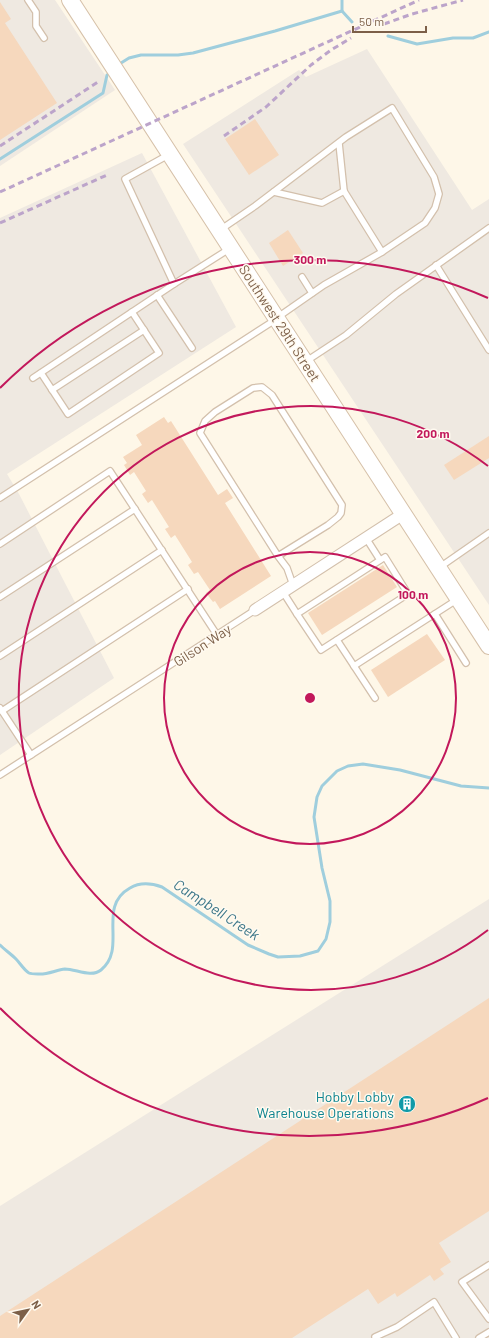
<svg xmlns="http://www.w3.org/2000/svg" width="489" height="1338" viewBox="0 0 489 1338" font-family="Barlow,sans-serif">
<rect width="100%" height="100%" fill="#fef7e8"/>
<g fill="#efe9e1">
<polygon points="0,0 55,0 115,90 0,166"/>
<polygon points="367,49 472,210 489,199 489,605 183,144 299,70 306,77"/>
<polygon points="142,153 236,327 7,474 19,494 114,678 0,755 0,218"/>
<polygon points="489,899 489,1338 0,1338 0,1206"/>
</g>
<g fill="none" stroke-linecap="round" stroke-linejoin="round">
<g stroke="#9fcedd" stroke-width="3">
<polyline points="342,0 342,11 352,22"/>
<polyline points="388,36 417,44 453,38 473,38 489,32"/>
<polyline points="121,63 129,58 141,55 178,55 193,53 275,31 342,11"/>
<polyline points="0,159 103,93 107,75"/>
<path d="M0,945c5,5 11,9 16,14 4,4 8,11 13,14 2,1 7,1 9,1 9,1 18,-4 27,-5 11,0 26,9 36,1 27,-22 -5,-63 29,-82 10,-6 21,-5 32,-1l86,58 21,9 9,3 22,-1 18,-5 8,-12 4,-17v-21l-8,-33 -8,-51 3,-20 5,-11 15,-15 11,-5 15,-2 37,6 61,16 28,2"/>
</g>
</g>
<g fill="#f6d8bd">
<polygon points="0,2 11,19 5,23 57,103 0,140"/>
<polygon points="255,119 279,155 249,175 225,139"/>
<polygon points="288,230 303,253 283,266 269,243"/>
<polygon points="164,417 168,423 171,421 218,495 227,489 233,498 225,503 271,576 220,609 215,601 213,602 206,593 210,590 198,572 194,574 188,565 192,562 175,535 171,538 165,529 169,527 152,500 148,503 142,494 146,491 134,472 130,475 124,465 127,463 123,457 142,445 136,435"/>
<polygon points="489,436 489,458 454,480 444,465"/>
<polygon points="383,565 397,587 322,635 308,613"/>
<polygon points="427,634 445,660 388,697 371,670"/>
<polygon points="489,998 489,1211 439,1243 451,1262 440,1269 444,1274 434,1281 430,1275 397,1297 395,1293 378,1304 368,1289 292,1338 0,1338 0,1316"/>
</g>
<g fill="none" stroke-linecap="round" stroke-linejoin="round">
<defs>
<g id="lane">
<polyline points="28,0 36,12 36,26 44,38"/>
<polyline points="339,143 344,191"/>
<polyline points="170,154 125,179 174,284"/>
<polyline points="274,192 322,203 344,191 382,252"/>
<polyline points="220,230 255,206 346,137 392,108 434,177 439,194 435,208 425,223 382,252 324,285 278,317"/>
<polyline points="436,265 489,350"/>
<polyline points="302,277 312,293"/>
<polyline points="157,295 192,348"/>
<polyline points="305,362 346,335 396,294 489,228"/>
<polyline points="41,373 68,414 159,353 132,312"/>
<polyline points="33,378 174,284 229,249"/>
<polyline points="52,390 144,330"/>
<polyline points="0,498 275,320"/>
<polyline points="366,538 380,560"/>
<polyline points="0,544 110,471 217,635"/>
<polyline points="278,556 328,525 338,517 341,513 342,505 272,395 262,387 253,388 215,412 205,421 200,433 278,556 287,568 293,585"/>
<polygon points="385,557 408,594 321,650 297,614"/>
<polyline points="440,567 489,533"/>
<polyline points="283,592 297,614"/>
<polyline points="0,597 135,509"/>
<polyline points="435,614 466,663"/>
<polyline points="337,640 375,698"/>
<polyline points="0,656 162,550"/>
<polyline points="354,666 458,599"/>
<polyline points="0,708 31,755"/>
<polyline points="2,711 188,589"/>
<polyline points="0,775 255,610"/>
<polyline points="489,1265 462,1282 489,1319"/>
<polyline points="375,1337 397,1327 434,1302 456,1338"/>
<polyline points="479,1338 489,1332"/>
</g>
<polyline id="street" points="255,610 403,514"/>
<polyline id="secondary" points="70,0 489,646"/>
</defs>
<use href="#lane" stroke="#d3c0ac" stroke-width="8"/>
<use href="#street" stroke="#d3c0ac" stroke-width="13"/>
<use href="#secondary" stroke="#d6c1a9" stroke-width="18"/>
<use href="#lane" stroke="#fff" stroke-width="5.5"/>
<use href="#street" stroke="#fff" stroke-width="11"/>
<use href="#secondary" stroke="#fff" stroke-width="16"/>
<g stroke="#bca4ca" stroke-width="3" stroke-dasharray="6 4" stroke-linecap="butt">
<polyline points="384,24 412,14 463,0"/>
<polyline points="224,136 266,107 311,65 331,50 351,38"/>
<polyline points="0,146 98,82"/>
<polyline points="0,192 419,0"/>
<polyline points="0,223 107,175"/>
</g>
</g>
<g fill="none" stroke="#c2185b" stroke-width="2">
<circle cx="310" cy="698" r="146"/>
<path d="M488 930A292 292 0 1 1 488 466"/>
<path d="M488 1098A438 438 0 0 1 0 1008M0 388A438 438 0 0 1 488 298"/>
</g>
<defs>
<symbol id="building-disc" viewBox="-11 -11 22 22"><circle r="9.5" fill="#0f9aa8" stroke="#fffaf0"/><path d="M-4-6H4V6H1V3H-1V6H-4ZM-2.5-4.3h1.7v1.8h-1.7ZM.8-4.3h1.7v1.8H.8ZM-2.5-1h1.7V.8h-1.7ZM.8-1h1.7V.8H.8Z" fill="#fff"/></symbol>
</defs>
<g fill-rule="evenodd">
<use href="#building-disc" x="397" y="1094" width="20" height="20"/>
</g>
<g text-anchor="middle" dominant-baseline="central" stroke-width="3" stroke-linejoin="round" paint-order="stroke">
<g font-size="14" fill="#7c5f48" stroke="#fffaf0">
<text transform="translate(280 323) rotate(57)">Southwest 29th Street</text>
<text transform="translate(202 645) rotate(-33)">Gilson Way</text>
</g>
<g font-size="14" fill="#0d838f" stroke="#fffaf0" text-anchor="end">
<text x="394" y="1096">Hobby Lobby<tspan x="394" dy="16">Warehouse Operations</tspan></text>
</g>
<g font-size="15" font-style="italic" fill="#3d7789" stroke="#fffaf0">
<text transform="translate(217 909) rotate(33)">Campbell Creek</text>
</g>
</g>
<circle cx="310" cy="698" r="6" fill="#c2185b" stroke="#fffaf0" stroke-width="2"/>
<g font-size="12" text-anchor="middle" font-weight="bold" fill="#c2185b" stroke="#fffaf0" stroke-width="3" stroke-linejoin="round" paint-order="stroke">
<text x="310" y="264">300 m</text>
<text x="433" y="438">200 m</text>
<text x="413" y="599">100 m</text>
</g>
<g transform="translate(28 1310) rotate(57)" stroke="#fffaf0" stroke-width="3" paint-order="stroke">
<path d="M0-3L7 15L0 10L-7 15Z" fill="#7c5f48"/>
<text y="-6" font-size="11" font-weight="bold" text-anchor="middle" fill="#7c5f48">N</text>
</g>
<path d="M353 26v6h73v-6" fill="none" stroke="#7c5f48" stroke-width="2"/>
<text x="359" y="26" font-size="12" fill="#7c5f48" stroke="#fffaf0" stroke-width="3" paint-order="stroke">50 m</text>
</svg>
